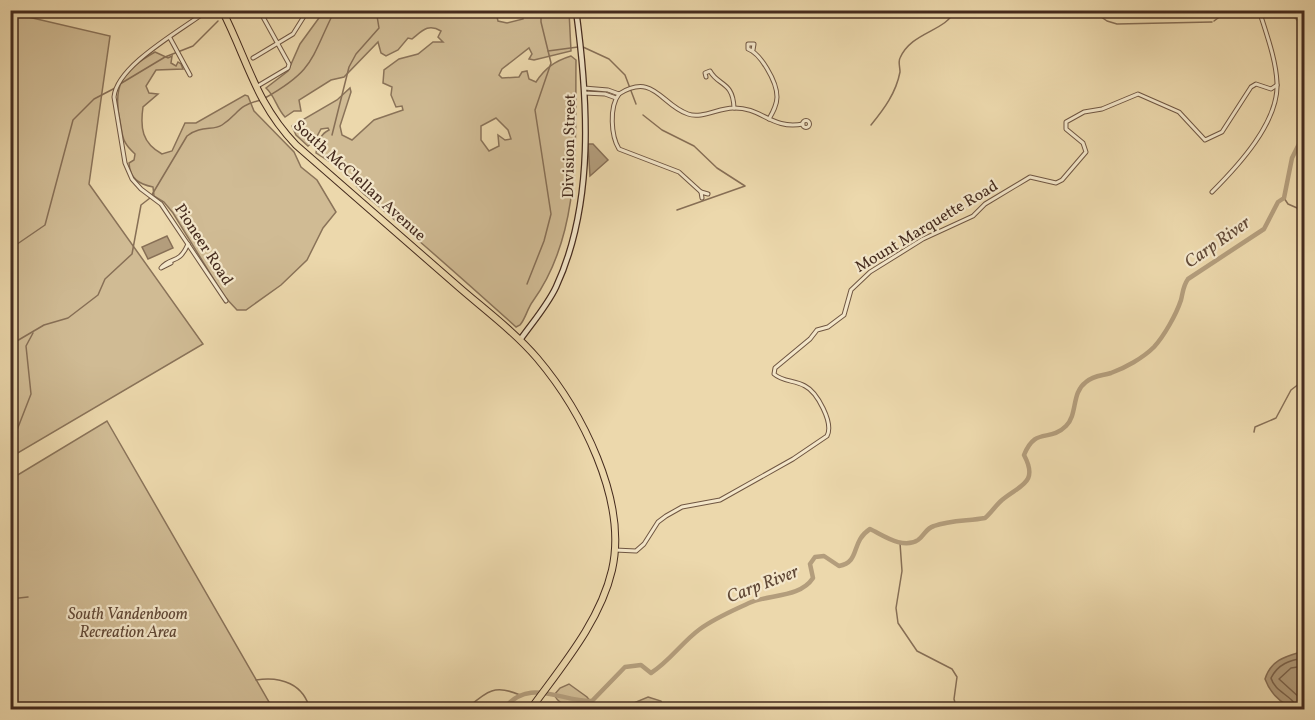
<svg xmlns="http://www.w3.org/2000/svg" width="1315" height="720" viewBox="0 0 1315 720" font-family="Vollkorn,serif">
<rect width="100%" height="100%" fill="#ecd8ac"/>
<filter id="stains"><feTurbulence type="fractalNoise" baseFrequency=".00333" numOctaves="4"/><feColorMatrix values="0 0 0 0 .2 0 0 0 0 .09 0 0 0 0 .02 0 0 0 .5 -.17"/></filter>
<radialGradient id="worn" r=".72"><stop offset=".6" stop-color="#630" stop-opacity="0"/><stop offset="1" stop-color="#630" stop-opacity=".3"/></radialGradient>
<g fill="#d0bb94" stroke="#8a7359" stroke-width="1.5" fill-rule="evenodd">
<path d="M324,11h182l-9,6 1,4 9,2 16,-4v-8h46l2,40 -37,9 -5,-1 3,-5 -3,-6 -27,21 -3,6 3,3 17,-1 3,-5 5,-1 2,8 7,3c9,-14 19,-21 35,-26l5,4c-1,81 6,173 -43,241 -6,8 -7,17 -13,24l-4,2c-50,-45 -100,-90 -151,-132 -8,-7 -14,-17 -22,-24 -8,-7 -18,-12 -27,-18 1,-9 4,-19 13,-23l-1,-2 -7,1 -6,11 -7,6 -12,-11 -4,-9 45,-26 13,-12 1,4 -11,34 2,9 10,5 22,-20 29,-10 -1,-4 -6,1 -5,-12 1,-8 -9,-4 1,-13 15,-11 19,-5 15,-12h10l-5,-5 3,-6c-13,-8 -19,0 -29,8l-4,-1 -10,12 -12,6 -5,-3 -3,-11 -34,35 -13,3 -32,20 2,11h-7l-9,6c-9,-10 -10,-21 -19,-29l22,-17 12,-27zM496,118l12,12 3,9 -6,1 -7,-5 1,11 -10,5 -8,-11v-14z"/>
<polygon points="11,13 110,36 89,184 203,344 11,457"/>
<path d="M155,52l13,6 4,-2 -1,7 5,3 2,-4 3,2 2,5 -27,1 -10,16 3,7 9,1 -15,13c-3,21 -1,36 19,47l10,-3 13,-28h11l49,-28 3,1 6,15 40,41 7,15 16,13 19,32 -13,16 -16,32 -26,25 -35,25h-9l-13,-14 -51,-83 -9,-11 -10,-6 -1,-9c-14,-3 -23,-8 -24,-24l5,-3 1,-6c-13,-12 -12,-16 -15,-33 -8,-36 3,-51 35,-69z"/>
<polygon points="107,421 273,709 11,709 11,479"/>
<path d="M569,684l18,13 7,9c-14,5 -32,3 -40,-11l6,-7z"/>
<polygon points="648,697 661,701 665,709 633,709 629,705"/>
</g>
<g fill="#b39d7c" stroke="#876f56" stroke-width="1.5">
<polygon points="588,144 593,144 608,160 590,176"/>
<polygon points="167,236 173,248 148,259 142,247"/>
<path d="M1304,651v58c-18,1 -33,-14 -39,-30 6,-20 22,-23 39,-28z"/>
</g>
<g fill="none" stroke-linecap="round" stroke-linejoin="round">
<g stroke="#7c644d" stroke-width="1.5">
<path d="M1297,710c-2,-14 -22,-17 -26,-32 7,-14 19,-18 33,-20"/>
<polyline points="1304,710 1301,699 1279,679 1291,668 1304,666"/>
</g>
<g stroke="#876f56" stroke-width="1.5">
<polyline points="1091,10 1107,21 1117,24 1212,22"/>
<polyline points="10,18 22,10"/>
<polyline points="1214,21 1229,10"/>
<polyline points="583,47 609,59 625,75 636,104"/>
<polyline points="548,51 578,47"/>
<polyline points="120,84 165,57 193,46 218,21"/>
<path d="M265,98c51,-29 45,-39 70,-88"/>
<polyline points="643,115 662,130 694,146 717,168 745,186 677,210"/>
<path d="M871,125c13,-16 25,-32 29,-53 0,-5 -2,-10 0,-14 12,-27 46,-26 55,-48"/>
<polyline points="332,135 349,67 356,54 379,28 376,10"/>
<polyline points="1284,198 1288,204 1304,211"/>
<polyline points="10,249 45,225 73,120 94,99 117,87"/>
<polyline points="527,284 544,241 551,214 535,110 551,63 541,22 541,10"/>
<path d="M10,345l34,-20 24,-7 30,-23 7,-16 27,-25 9,-49 9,-7 37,-62c14,-11 26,-5 35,-11 18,-12 14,-19 39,-25"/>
<polyline points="1254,432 1255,427 1276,418 1291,390 1304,380"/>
<polyline points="10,448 31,394 26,346 33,333"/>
<polyline points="900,543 902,571 896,608 898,623 917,651 952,669 957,677 954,699 957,710"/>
<polyline points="10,599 28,597"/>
<path d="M256,680c25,-4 48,4 54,30"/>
<path d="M465,710c20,-17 28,-27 55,-15"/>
</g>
<g stroke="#b39d7c" stroke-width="4.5">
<polyline points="1290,10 1304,26"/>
<path d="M503,710c25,-34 58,-8 89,-9l33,-34 16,-2 10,8c19,-12 31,-31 49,-44 15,-11 32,-18 49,-26 20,-9 51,-5 64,-25l-3,-14 5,-7 9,-1 15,10c22,-4 11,-24 31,-37 13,6 33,21 48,11 7,-5 7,-11 16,-14 16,-6 35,-5 51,-8 6,-5 11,-13 17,-18 18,-15 37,-17 22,-45 12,-29 25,-12 42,-29 12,-12 5,-33 20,-44 8,-7 15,-6 25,-9 14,-5 32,-15 43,-26 10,-11 22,-32 27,-47 2,-8 2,-14 7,-21l76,-50 14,-27 6,-4 8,-40 12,-24"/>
</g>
<defs>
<g id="street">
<path d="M208,10c-26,20 -91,55 -94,87l11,66 7,16 9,10 20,15 65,97"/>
<polyline points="170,38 190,75"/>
<path d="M753,50l1,-6h-6v5c12,4 29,32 29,48 0,8 -4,15 -8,22"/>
<polyline points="253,58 293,34 308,10"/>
<path d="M706,77l-1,-4 5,-2c8,15 23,10 24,37"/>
<polyline points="256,87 288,68 289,64 263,17 263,10"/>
<polyline points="584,88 608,90 619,94"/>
<polyline points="584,93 605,94 616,98"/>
<path d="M619,94c35,-22 42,11 69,20 13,5 31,-6 45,-6 29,-1 38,22 70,16"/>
<path d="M619,94c-10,13 -8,42 0,55l60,23 22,20"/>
<circle cx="806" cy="124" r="3.5"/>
<path d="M1212,192c26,-26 67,-70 65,-109 -1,-24 -11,-50 -18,-73"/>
<polyline points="702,198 701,192 708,194"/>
<path d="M171,263l-10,5c10,-12 18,-3 27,-24"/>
<path d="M615,550l21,1 8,-7 14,-22 8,-6 16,-9 38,-7 73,-41 34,-23c7,-13 -10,-44 -22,-50 -10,-6 -22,-4 -31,-12l1,-6 35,-29 7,-9 11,-3 16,-12 7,-25 19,-18 53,-33 50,-23 12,-12 45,-27 26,6 6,-3 24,-28 -3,-9 -17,-14v-7l18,-10 18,-3 36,-15 41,18 26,28 17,-8 29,-45 5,-3 15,5 6,-4"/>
</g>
<path id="secondary" d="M520,340c12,-17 27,-34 36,-53 39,-84 32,-188 20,-277"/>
<path id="primary" d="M222,10c26,51 33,92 74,135 52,46 105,91 157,137 28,25 60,48 84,76 44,52 91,142 75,212 -12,52 -51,97 -82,140"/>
</defs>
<use href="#street" stroke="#6f5642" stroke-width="5"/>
<use href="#secondary" stroke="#452b1e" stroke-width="7"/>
<use href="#primary" stroke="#452b1e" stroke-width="8"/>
<use href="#street" stroke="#f3e6c9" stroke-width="3"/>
<use href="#secondary" stroke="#f3e6c9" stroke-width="4.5"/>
<use href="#primary" stroke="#ecd8ac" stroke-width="6"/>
</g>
<g text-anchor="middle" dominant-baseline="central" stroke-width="4.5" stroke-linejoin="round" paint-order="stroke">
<g font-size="16" fill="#452b1e" stroke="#f3e6c9">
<text transform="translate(570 146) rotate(-89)">Division Street</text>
<text transform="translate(359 181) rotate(42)">South McClellan Avenue</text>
<text transform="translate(927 227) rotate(-31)">Mount Marquette Road</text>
<text transform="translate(203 245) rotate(57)">Pioneer Road</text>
</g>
<g font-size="16" font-style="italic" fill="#614836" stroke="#f3e6c9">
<text x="128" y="615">South Vandenboom<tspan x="128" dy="18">Recreation Area</tspan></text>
</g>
<g font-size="18" font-style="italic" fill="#604836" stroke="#f3e6c9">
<text transform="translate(1218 243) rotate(-35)">Carp River</text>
<text transform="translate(763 585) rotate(-21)">Carp River</text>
</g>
</g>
<rect width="1315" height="720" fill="none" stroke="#ecd8ac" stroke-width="36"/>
<rect x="12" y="12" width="1291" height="696" fill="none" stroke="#452b1e" stroke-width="3"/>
<rect x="18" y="18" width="1279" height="684" fill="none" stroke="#452b1e" stroke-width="1.5"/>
<rect width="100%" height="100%" filter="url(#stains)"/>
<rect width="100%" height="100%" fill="url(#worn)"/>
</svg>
